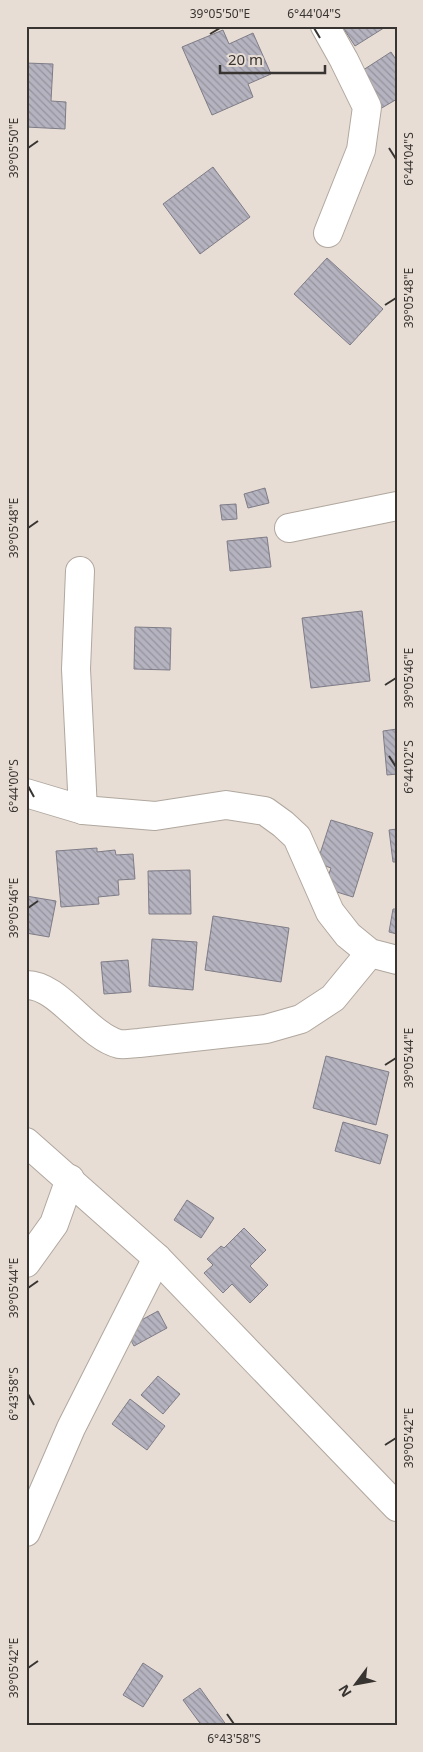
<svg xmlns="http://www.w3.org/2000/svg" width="423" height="1752" viewBox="0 0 423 1752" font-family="'Noto Sans',sans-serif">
<defs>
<pattern id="building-back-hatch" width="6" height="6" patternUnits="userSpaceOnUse" patternTransform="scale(1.25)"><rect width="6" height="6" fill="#b5b3bf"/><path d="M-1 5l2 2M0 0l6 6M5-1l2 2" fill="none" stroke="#94929c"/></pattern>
</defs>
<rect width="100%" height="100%" fill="#e7ddd4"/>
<g fill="url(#building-back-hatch)" stroke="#7e7c87">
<polygon points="342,26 387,26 355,46"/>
<polygon points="223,30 229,44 253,33 271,74 248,84 253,97 212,115 182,47"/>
<polygon points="391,52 397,61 397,99 380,109 357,74"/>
<polygon points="26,63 53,64 51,101 66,102 65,129 26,127"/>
<polygon points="213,167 250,217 200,254 163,204"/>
<polygon points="327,258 383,309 350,345 294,294"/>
<polygon points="265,488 269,503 248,508 244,494"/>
<polygon points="236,504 237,519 222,520 220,505"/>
<polygon points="267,537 271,567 230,571 227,541"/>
<polygon points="362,611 370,681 311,688 302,618"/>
<polygon points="135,627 171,628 170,670 134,669"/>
<polygon points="397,729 397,774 387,775 383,731"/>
<polygon points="331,820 373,833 353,897 324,888 331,868 317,863"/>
<polygon points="397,829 397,862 393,862 389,830"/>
<polygon points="97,848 97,852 115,850 116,855 133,854 135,879 118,880 119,895 98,897 99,904 61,907 56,851"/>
<polygon points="190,870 191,914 149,914 148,871"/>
<polygon points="26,896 56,901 49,937 26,933"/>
<polygon points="393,909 397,909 397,934 389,932"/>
<polygon points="213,916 289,928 281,982 205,970"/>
<polygon points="152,939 197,942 193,990 149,986"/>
<polygon points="128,960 131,992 104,994 101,962"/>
<polygon points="326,1056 389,1072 376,1125 313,1108"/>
<polygon points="343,1122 388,1135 380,1164 335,1151"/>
<polygon points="187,1200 214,1218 201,1238 174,1220"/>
<polygon points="244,1228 266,1250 250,1266 268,1285 250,1303 232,1284 223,1293 204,1273 213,1265 207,1259 221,1246 224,1248"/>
<polygon points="158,1311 167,1328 134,1346 125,1329"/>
<polygon points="158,1376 180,1394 163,1414 141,1395"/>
<polygon points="130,1399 165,1426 147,1450 112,1424"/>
<polygon points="143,1663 163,1676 143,1707 123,1695"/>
<polygon points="200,1688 227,1726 202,1726 183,1700"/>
</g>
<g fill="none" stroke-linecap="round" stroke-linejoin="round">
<defs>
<g id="minor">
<polyline points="325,26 344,60 367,107 361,150 328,233"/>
<polyline points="289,528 397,506"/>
<polyline points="80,571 76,669 83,810"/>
<polyline points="26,793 83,810 155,816 226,805 265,811 283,824 297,837 330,912 348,935 370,953 397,960"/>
<path d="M26,985c32,-1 61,51 93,59 6,1 14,-1 20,-1l127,-14 35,-10 32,-21 37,-45"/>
<polyline points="26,1142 157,1258 397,1507"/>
<polyline points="26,1263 54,1224 70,1179"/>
<polyline points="26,1532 71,1428 157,1258"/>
</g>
</defs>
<use href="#minor" stroke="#b0a79e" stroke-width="30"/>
<use href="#minor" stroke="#fff" stroke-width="28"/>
</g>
<path fill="none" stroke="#383431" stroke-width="2" d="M314,28l6,10M210,34l10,-6M28,148l10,-7M389,148l7,11M385,305l11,-7M28,528l10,-7M385,685l11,-7M389,756l7,11M28,786l6,11M28,908l10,-7M385,1065l11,-7M28,1288l10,-7M28,1394l6,11M385,1445l11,-7M28,1668l10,-7M227,1714l7,10"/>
<rect width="423" height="1752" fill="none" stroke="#e7ddd4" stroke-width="55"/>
<g transform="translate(356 1684) rotate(238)" stroke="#e7ddd4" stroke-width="4" paint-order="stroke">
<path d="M0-4L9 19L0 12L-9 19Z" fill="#383431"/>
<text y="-8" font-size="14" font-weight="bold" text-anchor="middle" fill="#383431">N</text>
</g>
<path d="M220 65v8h105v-8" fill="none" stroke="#383431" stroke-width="2.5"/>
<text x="228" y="65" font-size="15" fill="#383431" stroke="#e7ddd4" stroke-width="4" paint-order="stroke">20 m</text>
<rect x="28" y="28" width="368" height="1696" fill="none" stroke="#383431" stroke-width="2"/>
<g font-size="12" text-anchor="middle" fill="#383431">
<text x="220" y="18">39°05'50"E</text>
<text x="314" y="18">6°44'04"S</text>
<text transform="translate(14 148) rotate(-90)" y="4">39°05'50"E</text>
<text transform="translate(409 159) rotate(-90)" y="4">6°44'04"S</text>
<text transform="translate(409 298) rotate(-90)" y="4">39°05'48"E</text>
<text transform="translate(14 528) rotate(-90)" y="4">39°05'48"E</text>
<text transform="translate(409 678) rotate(-90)" y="4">39°05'46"E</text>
<text transform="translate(409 767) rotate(-90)" y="4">6°44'02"S</text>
<text transform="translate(14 786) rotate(-90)" y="4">6°44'00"S</text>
<text transform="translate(14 908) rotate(-90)" y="4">39°05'46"E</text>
<text transform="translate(409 1058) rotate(-90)" y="4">39°05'44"E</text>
<text transform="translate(14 1288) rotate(-90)" y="4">39°05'44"E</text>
<text transform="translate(14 1394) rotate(-90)" y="4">6°43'58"S</text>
<text transform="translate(409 1438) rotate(-90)" y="4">39°05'42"E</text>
<text transform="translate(14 1668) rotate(-90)" y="4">39°05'42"E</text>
<text x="234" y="1743">6°43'58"S</text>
</g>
</svg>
